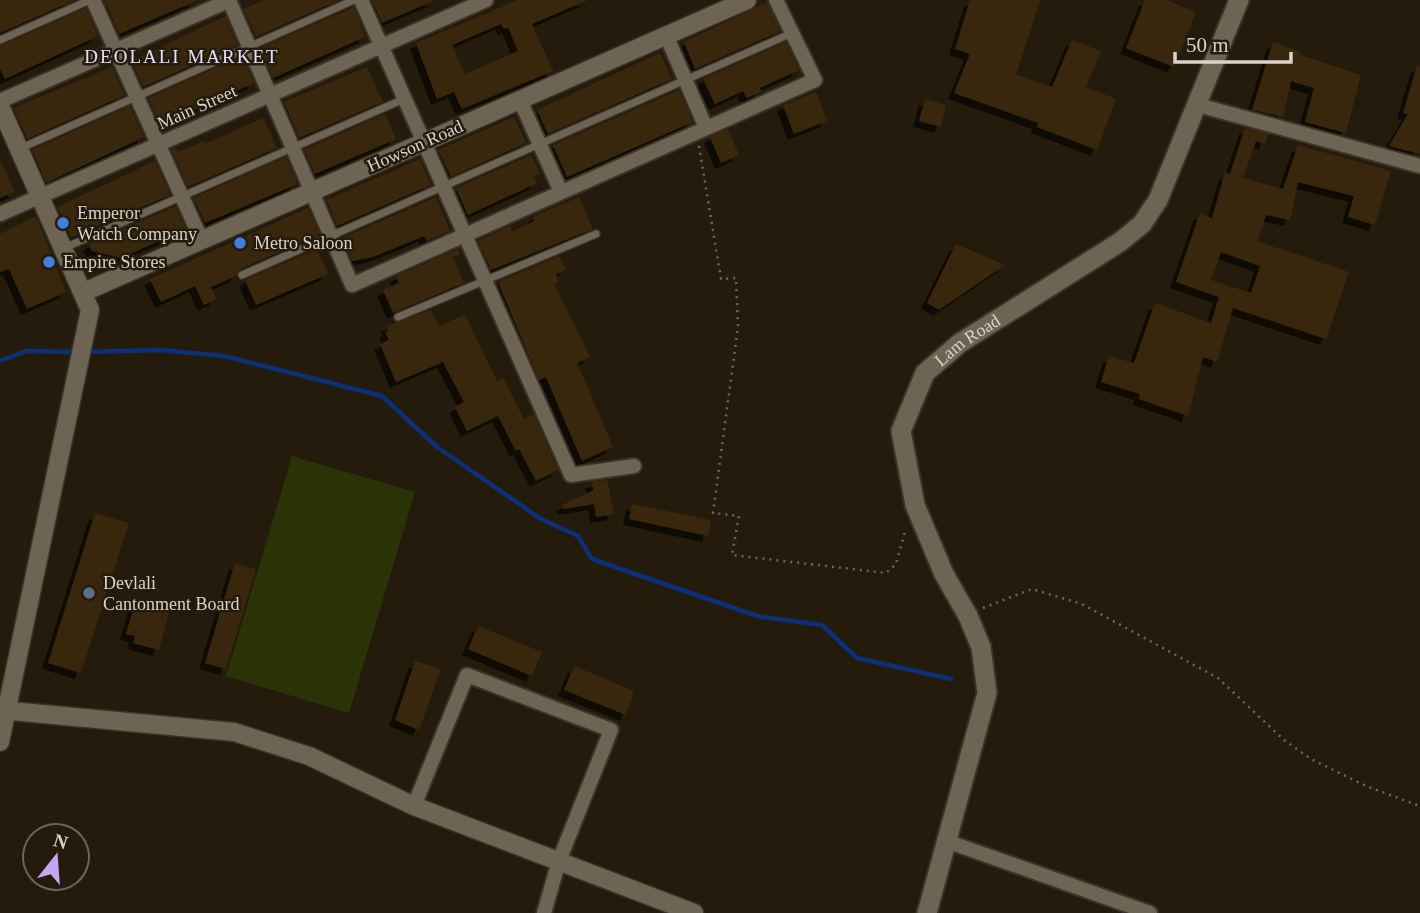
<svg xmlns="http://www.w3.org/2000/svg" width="1420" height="913" viewBox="0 0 1420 913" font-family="Georgia,serif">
<defs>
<filter id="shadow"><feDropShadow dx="-6" dy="6" stdDeviation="0" flood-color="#0009"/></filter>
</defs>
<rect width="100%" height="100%" fill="#241b0d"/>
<polygon fill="#293305" points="292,456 415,492 349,713 226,676"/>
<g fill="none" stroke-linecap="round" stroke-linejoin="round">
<g stroke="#0b3078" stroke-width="4.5">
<polyline points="84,352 160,350 224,356 382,396 437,447 541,519 578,536 592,559 757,616 822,625 857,658 951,679"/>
<polyline points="0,361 26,351 76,352"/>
</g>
</g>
<g fill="#392808" fill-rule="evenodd" filter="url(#shadow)">
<polygon points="0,0 75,0 0,33"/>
<polygon points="104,0 198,0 119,34"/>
<polygon points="264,0 339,0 256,37 243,9"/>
<polygon points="372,0 435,0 382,23"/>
<path d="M518,0h70l-56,24 21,47 -91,38 -8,-17 -17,7 -21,-56zM501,24l3,5 4,-2 10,24 -53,23 -13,-29z"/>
<polygon points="970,0 1040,0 1016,75 1052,87 1072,40 1101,51 1086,87 1116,99 1097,150 1037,127 1038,123 954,93 970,54 955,49"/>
<polygon points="1145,0 1166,0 1196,12 1174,67 1126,48"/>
<polygon points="767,2 781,31 695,69 684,42"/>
<polygon points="354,7 365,37 273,78 260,48"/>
<polygon points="86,8 98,36 5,79 0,69 0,46"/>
<polygon points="226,16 238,45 143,87 131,61"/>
<polygon points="786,42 799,70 760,88 761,92 747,98 743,91 715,104 703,79"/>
<polygon points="1273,42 1301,52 1300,55 1361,75 1346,133 1305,122 1314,88 1291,81 1283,117 1252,110"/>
<polygon points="660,53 672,79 548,134 537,110"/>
<polygon points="243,56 254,83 160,125 148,98"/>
<polygon points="1417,66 1420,66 1420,154 1389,146 1408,114 1403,113"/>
<polygon points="112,67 125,95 27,139 13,108"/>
<polygon points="367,67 383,102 299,138 284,102"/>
<polygon points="679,90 693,122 567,177 553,145"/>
<polygon points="816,92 827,121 794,134 783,105"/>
<polygon points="925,99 946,105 941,127 919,121"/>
<polygon points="130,106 144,137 46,183 32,150"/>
<polygon points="385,114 396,139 315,174 304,150"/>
<polygon points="514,117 526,143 451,177 438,150"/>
<polygon points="263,118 277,148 188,187 171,149 176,147 178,152 204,141 205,144"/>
<path d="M1245,128l23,6 -3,10 -9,-3 -13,37 40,11 15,-44 93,26 -16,54 -27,-8 6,-21 -56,-14 -8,38 -24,-5 -9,26 92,31 -23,67 -93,-31 -16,54 -14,-5 -15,59 -49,-17 1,-5 -39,-12 8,-26 25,7 21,-60 56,20 8,-26 -43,-15 24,-69 12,5 13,-45 5,1zM1221,252l39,14 -9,27 -40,-13z"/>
<polygon points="728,129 739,155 721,163 710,137"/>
<polygon points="531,155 540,173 534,176 537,183 468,215 456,188"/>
<polygon points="286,157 297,182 295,185 205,223 193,198"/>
<polygon points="420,159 431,185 337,226 326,200"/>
<polygon points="0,160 15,192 0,198"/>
<polygon points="155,161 170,195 71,238 57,207"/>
<polygon points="436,197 450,231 427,241 424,236 373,257 352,261 342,238"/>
<polygon points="579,197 593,229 491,270 478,241 510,226 513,231 534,221 534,216"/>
<polygon points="176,206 186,229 121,258 92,251 89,244"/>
<polygon points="308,208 320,234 239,270 236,276 211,287 216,299 204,305 195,286 161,302 150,279"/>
<polygon points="36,216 66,292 27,309 9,269 0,272 0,234"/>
<polygon points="956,244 1005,265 939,310 927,303"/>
<polygon points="317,249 328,274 256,305 245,280"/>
<polygon points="458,249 460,254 453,257 464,283 393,313 383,290 399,283 396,276"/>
<polygon points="559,256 566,270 556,274 559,281 554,284 590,357 577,363 613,447 582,461 546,377 539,380 498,282"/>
<polygon points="431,310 439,326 464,315 468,321 497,381 503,378 524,419 534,414 558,470 536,481 519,449 516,451 498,416 467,431 455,407 464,402 443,362 396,382 380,344 389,340 385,332 389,330 387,326"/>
<polygon points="607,480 614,514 596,517 594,504 564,509 562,505 594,490 591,482"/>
<polygon points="632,504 711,520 708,536 629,519"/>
<polygon points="95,513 129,523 81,673 48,663"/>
<polygon points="235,563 256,569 226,669 205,663"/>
<polygon points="135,603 169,612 159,650 133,643 135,636 126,634"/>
<polygon points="478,626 542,652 532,676 468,649"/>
<polygon points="415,661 441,669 419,730 395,720"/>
<polygon points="574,666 634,691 626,715 564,690"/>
</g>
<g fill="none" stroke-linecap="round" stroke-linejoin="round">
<defs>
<g id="service">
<polyline points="0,40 90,0"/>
<polyline points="19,149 354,0"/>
<polyline points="64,248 404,99"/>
<polyline points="242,275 792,33"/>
<polyline points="398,317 596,234"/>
</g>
<g id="minor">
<polyline points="93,0 202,241"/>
<polyline points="229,0 352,285 815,80 776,0"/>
<polyline points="361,0 571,475 634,466"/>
<polyline points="666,35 706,128"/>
<polyline points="520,100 561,192"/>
<polyline points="0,101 230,0"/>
<polyline points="1198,105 1420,166"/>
<polyline points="0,214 486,0"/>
<polyline points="414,806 467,675 611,730 559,861 544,913"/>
<polyline points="949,842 1150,913"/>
</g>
<g id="tertiary">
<polyline points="0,106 90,310 0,742"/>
<polyline points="84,292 747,0"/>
<polyline points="0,710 234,732 309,756 414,806 694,913"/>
</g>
<g id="secondary">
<path id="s1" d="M927,913l60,-220 -6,-46 -13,-31 -24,-42 -29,-69 -14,-74 24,-58 35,-30 160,-101 22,-18 16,-24 81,-200"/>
</g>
</defs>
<use href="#service" stroke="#3a332c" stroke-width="10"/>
<use href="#minor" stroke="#3a332c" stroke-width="18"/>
<use href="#tertiary" stroke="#3a332c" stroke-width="21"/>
<use href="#secondary" stroke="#3a332c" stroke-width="23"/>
<g stroke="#6f675b" stroke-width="2.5" stroke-dasharray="2 5" stroke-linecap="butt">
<polyline points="699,146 721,279 736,278 738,327 713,513 739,516 732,555 886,573 896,564 906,528"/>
<polyline points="983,608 1032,589 1082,604 1218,678 1284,740 1311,759 1366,786 1420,806"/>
</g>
<use href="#service" stroke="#6e6453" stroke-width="7"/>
<use href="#minor" stroke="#6e6453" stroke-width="14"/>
<use href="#tertiary" stroke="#6e6453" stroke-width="18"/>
<use href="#secondary" stroke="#6e6453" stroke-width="19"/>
</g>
<g fill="#3f7fe0" stroke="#241b0d" stroke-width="2.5">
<circle cx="63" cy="223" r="7"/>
<circle cx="240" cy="243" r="7"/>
<circle cx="49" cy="262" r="7"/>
</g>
<circle fill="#5c6f8a" stroke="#241b0d" stroke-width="2.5" cx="89" cy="593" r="7"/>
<g text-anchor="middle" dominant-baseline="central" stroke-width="5" stroke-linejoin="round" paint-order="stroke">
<g font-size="18" fill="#d9d3ca" stroke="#241b0d">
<text transform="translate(197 107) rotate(-24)">Main Street</text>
<text transform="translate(415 146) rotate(-24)">Howson Road</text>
<text stroke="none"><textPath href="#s1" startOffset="623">Lam Road</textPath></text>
</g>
<g font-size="18" fill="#d9d3ca" stroke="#241b0d" text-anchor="start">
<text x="77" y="213">Emperor<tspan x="77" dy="21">Watch Company</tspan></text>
<text x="254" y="243">Metro Saloon</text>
<text x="63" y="262">Empire Stores</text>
<text x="103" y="583">Devlali<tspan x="103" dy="21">Cantonment Board</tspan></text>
</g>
<g font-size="19" letter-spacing="2" fill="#e8ddfa" stroke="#241b0d">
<text x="182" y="56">DEOLALI MARKET</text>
</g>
</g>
<g transform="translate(56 857) rotate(17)"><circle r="33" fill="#241b0d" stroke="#6c6559" stroke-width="2"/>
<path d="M0-5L12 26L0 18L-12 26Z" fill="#c5a6f0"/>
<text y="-10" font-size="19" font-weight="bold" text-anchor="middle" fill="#d9d3ca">N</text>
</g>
<path d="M1175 52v10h116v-10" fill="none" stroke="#d9d3ca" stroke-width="3.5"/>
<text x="1186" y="52" font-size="21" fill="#d9d3ca" stroke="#241b0d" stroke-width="5" paint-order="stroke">50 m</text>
</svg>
